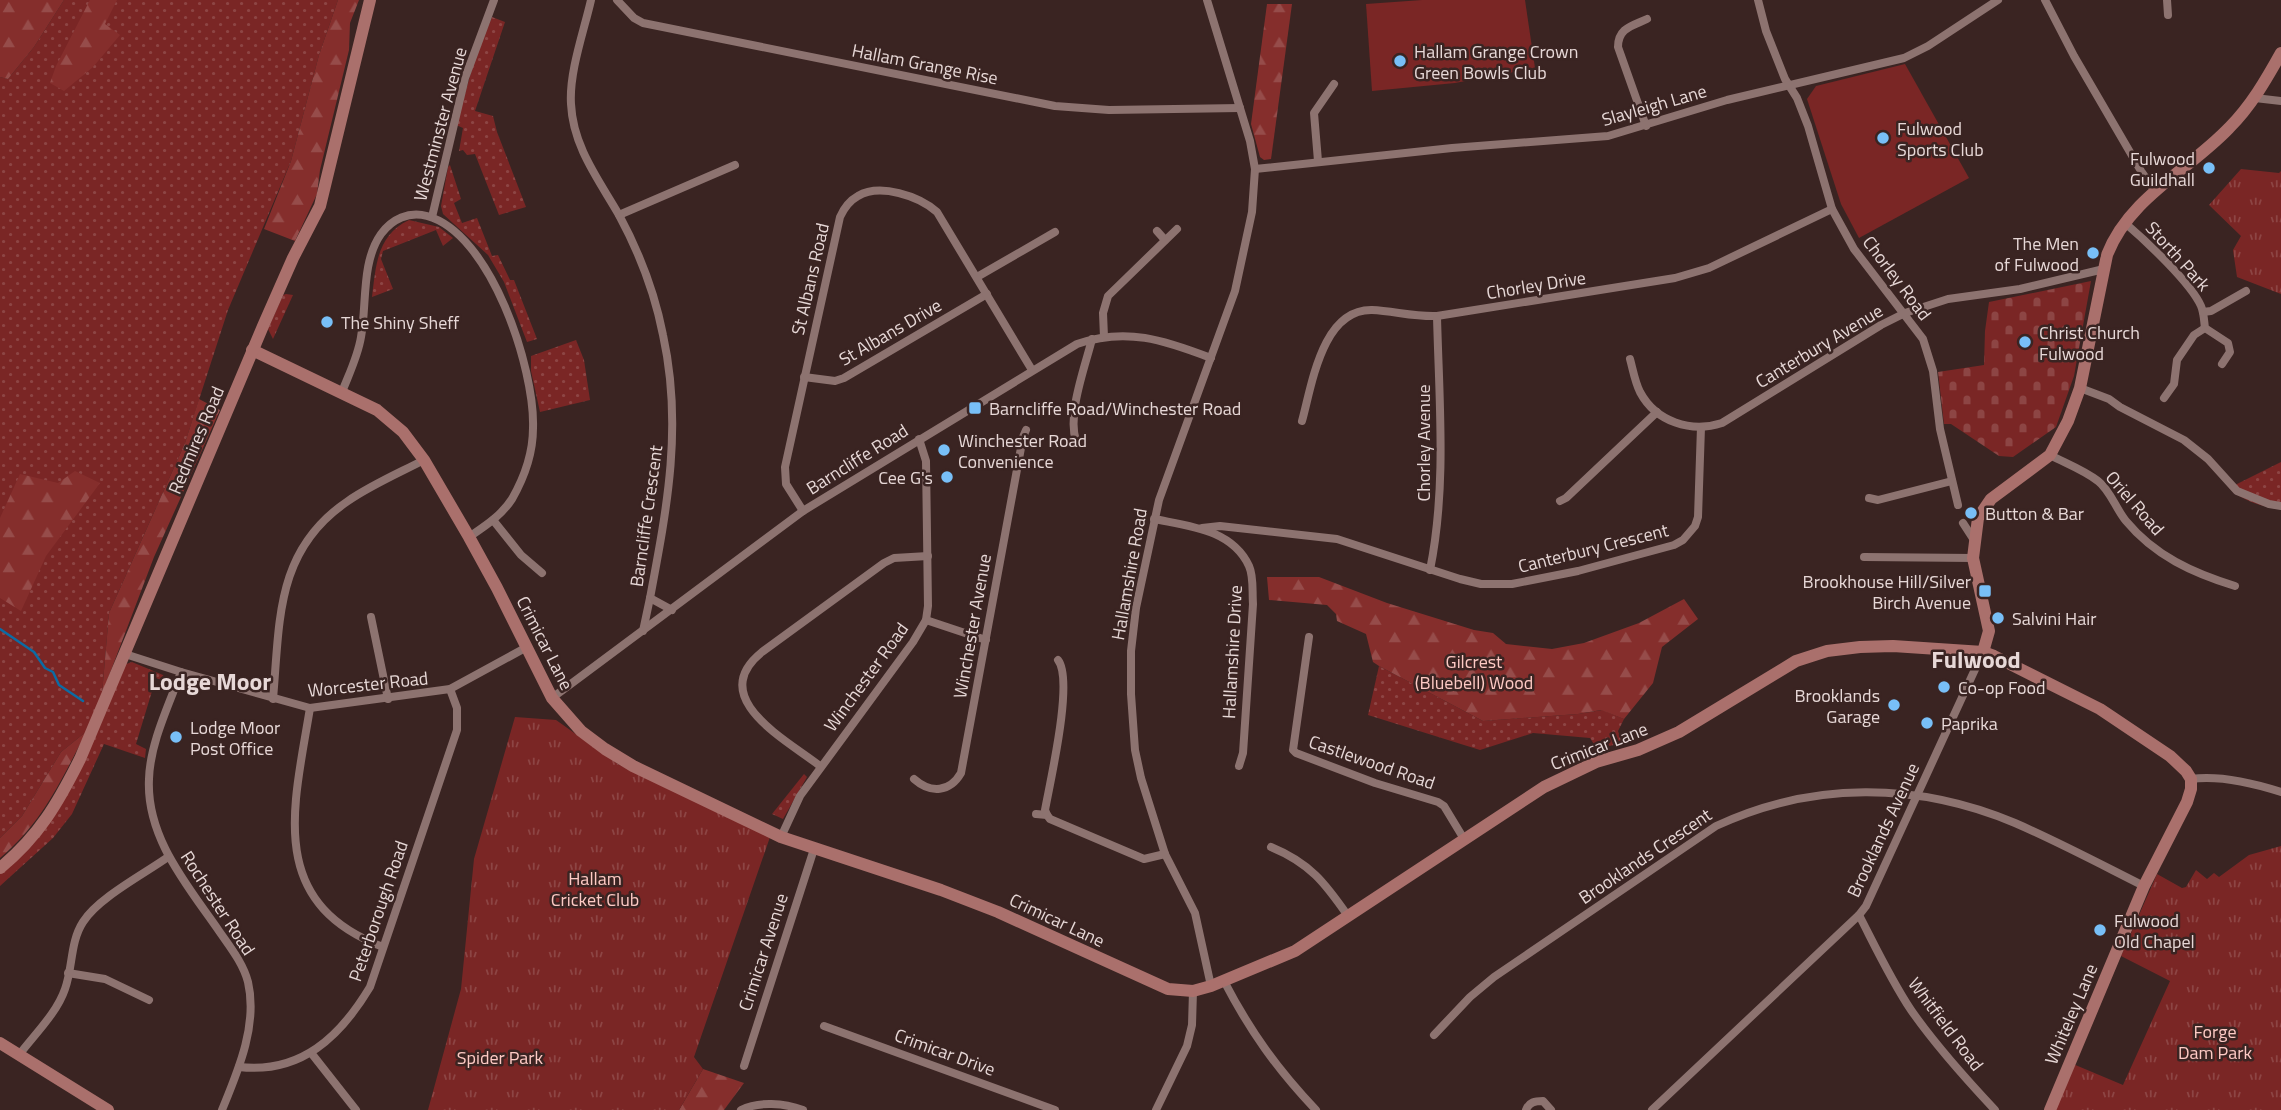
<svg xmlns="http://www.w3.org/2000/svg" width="2281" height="1110" viewBox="0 0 2281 1110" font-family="'Titillium Web',sans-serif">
<defs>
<pattern id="grass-dots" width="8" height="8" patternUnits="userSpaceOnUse" patternTransform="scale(1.75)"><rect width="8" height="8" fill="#7a2625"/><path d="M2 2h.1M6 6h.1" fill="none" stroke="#8d4544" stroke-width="1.8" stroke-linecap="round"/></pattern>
<pattern id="forest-firs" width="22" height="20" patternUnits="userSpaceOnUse" patternTransform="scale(1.75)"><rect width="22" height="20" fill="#852e2c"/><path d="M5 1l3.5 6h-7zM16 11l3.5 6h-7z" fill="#964c4a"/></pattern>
<pattern id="cemetery-stones" width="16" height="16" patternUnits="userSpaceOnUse" patternTransform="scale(1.75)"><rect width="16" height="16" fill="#7a2625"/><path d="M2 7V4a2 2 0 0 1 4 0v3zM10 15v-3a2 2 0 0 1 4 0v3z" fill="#8d4544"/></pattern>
<pattern id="park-tufts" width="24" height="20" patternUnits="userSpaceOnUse" patternTransform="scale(1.75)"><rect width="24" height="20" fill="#7a2625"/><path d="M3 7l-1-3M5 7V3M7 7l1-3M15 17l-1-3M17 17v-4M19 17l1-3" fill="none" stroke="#8d4544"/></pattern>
</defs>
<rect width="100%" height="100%" fill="#3a2422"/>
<g fill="url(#grass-dots)">
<polygon points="64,0 338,0 319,55 291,161 228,310 185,443 109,613 102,694 87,731 61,752 22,816 0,838 0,77 8,79 34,47"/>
<polygon points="492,17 505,22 475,111 493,116 497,132 526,207 499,215 475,154 467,155 463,150 459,151 463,128 456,125 476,55"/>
<polygon points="450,165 461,199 454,203 462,223 477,218 492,256 498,255 510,280 514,280 537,339 527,342 504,282 488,255 443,214 441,206 448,167"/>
<path d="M409,220l30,7 14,11 -10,8 -7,-16 -53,21 -2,8 12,30 -21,8c4,-32 5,-62 37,-77z"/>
<polygon points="286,294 293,295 273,339 268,329 283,295"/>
<polygon points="576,340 584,360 590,400 540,412 531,371 531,356"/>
<path d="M2281,462v47c-18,-2 -39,-8 -52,-21z"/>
<polygon points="132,662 163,675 166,682 156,678 136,744 146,749 145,758 104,744 72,814 53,838 0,886 0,868 30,841 126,664"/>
<polygon points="1379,666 1483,721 1578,714 1602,710 1624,719 1618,731 1622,743 1597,749 1590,738 1533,733 1480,750 1368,715"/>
<polygon points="804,774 807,777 783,819 772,814"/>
</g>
<g fill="url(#forest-firs)">
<polygon points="0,0 64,0 34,47 8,79 0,77"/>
<polygon points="90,0 117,0 105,24 120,35 93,67 64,91 50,83 56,66"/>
<polygon points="338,0 359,0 350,23 349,50 320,170 317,194 295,241 264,229 291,161 319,55"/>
<polygon points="1267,4 1292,4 1271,159 1264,160 1260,157 1251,124"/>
<polygon points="199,399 220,410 154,557 102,694 109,613 185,443"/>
<polygon points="75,471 100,483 46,556 21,611 0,598 0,518 20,474 58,483"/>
<polygon points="1267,577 1319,577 1387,603 1474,630 1493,633 1506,644 1552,649 1584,643 1639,623 1684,599 1698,619 1662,647 1653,683 1624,719 1601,710 1578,714 1483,721 1379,666 1373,662 1366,634 1337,621 1336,614 1327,605 1269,600"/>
<path d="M87,731c-26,49 -44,91 -87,127v-20l22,-22 39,-64z"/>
<polygon points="703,1069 744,1083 724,1110 679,1110"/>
</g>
<polygon fill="url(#cemetery-stones)" points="2091,281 2074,376 2056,427 2013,457 1999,456 1951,424 1944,424 1938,372 1984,365 1985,331 1989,302"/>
<g fill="url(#park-tufts)">
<polygon points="2241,169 2279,173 2281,171 2281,294 2237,277 2233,250 2241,236 2209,205"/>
<polygon points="515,717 556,720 618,764 770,837 694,1057 703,1069 679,1110 428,1110 461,989 474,859"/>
<polygon points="2281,846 2281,1110 2053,1110 2073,1064 2123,1085 2170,981 2121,956 2157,874 2182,888 2186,887 2196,870 2207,879 2214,873 2219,877 2249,855"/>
</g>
<g fill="#7a2625">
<polygon points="1422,0 1525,0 1535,68 1455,83 1372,91 1366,4"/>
<polygon points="1905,64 1969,178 1859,238 1841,204 1807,99 1816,86"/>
</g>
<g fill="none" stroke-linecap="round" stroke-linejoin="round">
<polyline stroke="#0c6ba4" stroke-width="2.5" points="0,629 34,652 45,668 53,672 59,685 83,701"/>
<g stroke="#8d7370" stroke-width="8">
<path d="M591,0c-7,31 -22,72 -20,104 2,43 28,76 48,111 20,37 36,79 44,120 20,91 4,173 -13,263l22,12"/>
<polyline points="617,0 634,18 643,23 1055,106 1109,110 1240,108"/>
<polyline points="1207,0 1250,141 1255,169 1252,212 1235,291 1159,500 1136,608 1131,651 1131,694 1135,750 1141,778 1165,854 1195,913 1211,986"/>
<polyline points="1758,0 1766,31 1785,79 1797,98 1808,126 1832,209 1854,249 1923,339 1933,371 1940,429 1958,505"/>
<polyline points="2045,0 2074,56 2141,171 2155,191"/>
<polyline points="2167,0 2168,15"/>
<polyline points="2255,98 2281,101"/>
<path d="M1646,126l-28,-79c0,-19 14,-21 29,-28"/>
<polyline points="1318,161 1314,113 1334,84"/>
<polyline points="1255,169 1452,148 1608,136 1727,100 1904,58 1928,46 1998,0"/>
<polyline points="619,215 735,165"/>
<polyline points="432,217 465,78 494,0"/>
<path d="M2125,223c20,17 66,60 76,83 3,7 3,15 4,22l23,15 2,9 -8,12"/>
<polyline points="1157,231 1165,240"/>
<polyline points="977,277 1055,232"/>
<polyline points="2203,312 2211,311 2246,291"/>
<polyline points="1104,337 1103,313 1108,296 1177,229"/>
<path d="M1630,359c3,11 5,23 10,33 16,30 51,41 82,31l159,-98 24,-12 43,-14 72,-10 84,-20"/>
<polyline points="804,377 835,381 844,378 987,294"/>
<polyline points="2080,388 2109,399 2120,407 2184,440 2208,459 2237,491 2269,504 2281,506"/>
<path d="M342,392c7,-18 16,-36 19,-55 6,-32 0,-75 20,-103 11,-15 28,-23 46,-18 64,17 108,153 106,212 0,25 -9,50 -21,71 -11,17 -27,27 -43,38"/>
<polyline points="2164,398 2174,384 2177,360 2194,335 2205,328"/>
<path d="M1302,421c10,-36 20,-112 70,-111 22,1 42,7 65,6l238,-38 34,-10 123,-59"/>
<path d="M1076,441c-9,-27 9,-74 16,-102"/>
<path d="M2050,455c15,8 34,15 48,26 12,9 18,28 28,40 29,35 67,52 109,65"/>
<polyline points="1869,498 1878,500 1952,481"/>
<polyline points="1560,501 1566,498 1657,412"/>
<path d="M803,511l-17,-27 -1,-17 55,-250c4,-9 9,-16 18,-21 22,-13 61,0 79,16l95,158"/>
<path d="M1154,519c34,7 78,10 95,47 5,11 3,25 4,38l-10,149 -4,13"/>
<polyline points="493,520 521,555 542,573"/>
<polyline points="1963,523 1974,540"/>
<polyline points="1202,528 1220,526 1337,539 1460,579 1481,584 1512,584 1578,571 1674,545 1683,540 1695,526 1698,517 1701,427"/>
<polyline points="1864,557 1973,558"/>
<path d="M1430,570c17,-84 9,-170 7,-254"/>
<polyline points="371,617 388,699"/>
<polyline points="926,620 986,640"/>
<polyline points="643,631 650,598"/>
<polyline points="1309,637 1293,750 1296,753 1375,783 1438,802 1444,806 1464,839"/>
<polyline points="125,654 181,672 310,708 450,689 527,647"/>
<path d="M181,672c-12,33 -31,71 -32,107 -3,59 39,107 70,152 11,16 24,32 29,51 10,43 -10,89 -26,128"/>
<path d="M552,698l251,-187 274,-167c49,-17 87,-4 134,14"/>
<path d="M273,699c7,-78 2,-149 75,-198 23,-16 51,-28 76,-41"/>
<path d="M310,708c-16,98 -45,194 73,239"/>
<path d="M820,766c-33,-26 -115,-68 -58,-114l122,-89 10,-5 34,-2"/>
<path d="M914,779c17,15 36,13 47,-6l62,-336 3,-7"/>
<path d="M2191,779c29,-4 62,4 90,13"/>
<polyline points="1036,814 1047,815 1050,819 1144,859 1165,854"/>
<path d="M1047,815l-2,-5c5,-28 29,-130 13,-150"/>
<polyline points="781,837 800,796 913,642 926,620 928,606 926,461 919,439"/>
<path d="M1271,847c39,16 54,36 77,69"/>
<path d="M1859,915c17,33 32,65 52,95 25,36 54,68 84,100"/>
<polyline points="68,973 105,979 149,1000"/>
<path d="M1224,981c26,50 53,88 92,129"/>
<polyline points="824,1026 1055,1110"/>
<path d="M1434,1035l36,-38 24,-20 222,-151c96,-45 202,-44 299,-3 44,19 87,42 129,63"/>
<polyline points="312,1054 356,1110"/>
<path d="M19,1055c15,-20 38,-42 46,-66 8,-22 5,-47 18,-67 15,-24 61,-48 85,-65"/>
<polyline points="744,1066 814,849"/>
<path d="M239,1067c62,7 101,-30 131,-80l87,-257v-22l-7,-19"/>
<path d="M741,1110c18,-9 43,-7 62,0"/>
<polyline points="1156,1110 1187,1046 1192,1025 1193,991"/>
<path d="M1526,1110c3,-8 9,-9 17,-9l8,9"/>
<polyline points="1652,1110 1859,915 1866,906 1983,652"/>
</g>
<g stroke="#aa706c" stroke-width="12">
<polyline points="252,350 377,410 403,432 424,460 469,537 497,588 552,698 581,731 605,749 633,766 781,837 941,890 998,912 1168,989 1193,991 1211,986 1295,951 1544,787 1596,762 1638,750 1679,732 1796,661 1827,651 1860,647 1893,646 1983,652 1994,656 2100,709 2170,756 2186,771 2191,779 2191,789 2187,802 2144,886 2050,1110"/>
<path d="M1983,652l6,-21 -16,-73 5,-40 13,-19 59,-44 18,-34 12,-33 27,-133c22,-57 82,-85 122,-127 22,-22 37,-48 52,-75"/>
<path d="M0,868c39,-32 58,-65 80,-109l183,-433 30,-68 27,-52 50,-206"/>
<polyline points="0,1043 108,1110"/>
</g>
</g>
<g fill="#78bff7" stroke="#3a2422" stroke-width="2.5">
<circle cx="1400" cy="61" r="7"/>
<circle cx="1883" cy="138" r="7"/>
<circle cx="2209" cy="168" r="7"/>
<circle cx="2093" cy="253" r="7"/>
<circle cx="327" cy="322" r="7"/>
<circle cx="2025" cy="342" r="7"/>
<rect x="968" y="401" width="14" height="14" rx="3.5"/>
<circle cx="944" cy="450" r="7"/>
<circle cx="947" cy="477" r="7"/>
<circle cx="1971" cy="513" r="7"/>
<rect x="1978" y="584" width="14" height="14" rx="3.5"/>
<circle cx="1998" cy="618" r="7"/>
<circle cx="1944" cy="687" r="7"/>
<circle cx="1894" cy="705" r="7"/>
<circle cx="1927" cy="723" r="7"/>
<circle cx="176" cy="737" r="7"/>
<circle cx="2100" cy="930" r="7"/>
</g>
<g text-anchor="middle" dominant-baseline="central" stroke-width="5" stroke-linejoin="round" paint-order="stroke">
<g font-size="18" fill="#e7d8d7" stroke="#3a2422" text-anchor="start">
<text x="1414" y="51">Hallam Grange Crown<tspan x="1414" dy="21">Green Bowls Club</tspan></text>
<text x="1897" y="128">Fulwood<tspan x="1897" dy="21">Sports Club</tspan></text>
<text x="2195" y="158" text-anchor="end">Fulwood<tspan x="2195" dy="21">Guildhall</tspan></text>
<text x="2079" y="243" text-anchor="end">The Men<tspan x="2079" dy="21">of Fulwood</tspan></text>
<text x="341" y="322">The Shiny Sheff</text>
<text x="2039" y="332">Christ Church<tspan x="2039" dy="21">Fulwood</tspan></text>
<text x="989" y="408">Barncliffe Road/Winchester Road</text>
<text x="958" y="440">Winchester Road<tspan x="958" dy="21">Convenience</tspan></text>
<text x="933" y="477" text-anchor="end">Cee G's</text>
<text x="1985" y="513">Button &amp; Bar</text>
<text x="1971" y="581" text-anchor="end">Brookhouse Hill/Silver<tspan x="1971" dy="21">Birch Avenue</tspan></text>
<text x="2012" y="618">Salvini Hair</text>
<text x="1958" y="687">Co-op Food</text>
<text x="1880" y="695" text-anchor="end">Brooklands<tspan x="1880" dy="21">Garage</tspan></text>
<text x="1941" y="723">Paprika</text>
<text x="190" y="727">Lodge Moor<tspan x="190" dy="21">Post Office</tspan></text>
<text x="2114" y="920">Fulwood<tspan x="2114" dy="21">Old Chapel</tspan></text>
</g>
<g font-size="18" fill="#e7d8d7" stroke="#3a2422">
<text transform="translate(925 64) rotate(11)">Hallam Grange Rise</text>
<text transform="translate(1654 105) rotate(-16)">Slayleigh Lane</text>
<text transform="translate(440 124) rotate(-75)">Westminster Avenue</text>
<text transform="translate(2178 256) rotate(48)">Storth Park</text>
<text transform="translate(1897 278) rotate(53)">Chorley Road</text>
<text transform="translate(810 279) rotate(-77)">St Albans Road</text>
<text transform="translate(1536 285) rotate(-9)">Chorley Drive</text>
<text transform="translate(890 332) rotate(-30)">St Albans Drive</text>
<text transform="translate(1819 346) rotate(-31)">Canterbury Avenue</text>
<text transform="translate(196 440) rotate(-67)">Redmires Road</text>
<text transform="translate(1423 443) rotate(-90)">Chorley Avenue</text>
<text transform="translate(857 459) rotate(-32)">Barncliffe Road</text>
<text transform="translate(2135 503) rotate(49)">Oriel Road</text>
<text transform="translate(646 516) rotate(-82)">Barncliffe Crescent</text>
<text transform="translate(1593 548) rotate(-14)">Canterbury Crescent</text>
<text transform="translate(1129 574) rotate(-80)">Hallamshire Road</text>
<text transform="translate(972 626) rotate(-80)">Winchester Avenue</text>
<text transform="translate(545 643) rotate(63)">Crimicar Lane</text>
<text transform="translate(1232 652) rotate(-87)">Hallamshire Drive</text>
<text transform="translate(866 677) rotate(-54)">Winchester Road</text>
<text transform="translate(368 684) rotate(-6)">Worcester Road</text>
<text transform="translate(1599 746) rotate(-21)">Crimicar Lane</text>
<text transform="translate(1372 762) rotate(19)">Castlewood Road</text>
<text transform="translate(1883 830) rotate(-65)">Brooklands Avenue</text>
<text transform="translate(1645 856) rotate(-34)">Brooklands Crescent</text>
<text transform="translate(218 903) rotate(57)">Rochester Road</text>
<text transform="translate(378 911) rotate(-71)">Peterborough Road</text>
<text transform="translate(1057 920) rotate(25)">Crimicar Lane</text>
<text transform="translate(763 952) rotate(-72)">Crimicar Avenue</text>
<text transform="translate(2071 1014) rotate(-67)">Whiteley Lane</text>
<text transform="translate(1946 1024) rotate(53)">Whitfield Road</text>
<text transform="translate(945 1052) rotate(20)">Crimicar Drive</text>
</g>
<g font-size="18" fill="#fecac4" stroke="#3a2422">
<text x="1474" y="661">Gilcrest<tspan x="1474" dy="21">(Bluebell) Wood</tspan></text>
<text x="595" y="878">Hallam<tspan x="595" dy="21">Cricket Club</tspan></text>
<text x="2215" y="1031">Forge<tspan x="2215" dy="21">Dam Park</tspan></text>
<text x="500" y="1057">Spider Park</text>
</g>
<g font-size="24" font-weight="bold" fill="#e7d8d7" stroke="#3a2422">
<text x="1976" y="659">Fulwood</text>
<text x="210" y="681">Lodge Moor</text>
</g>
</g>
</svg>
